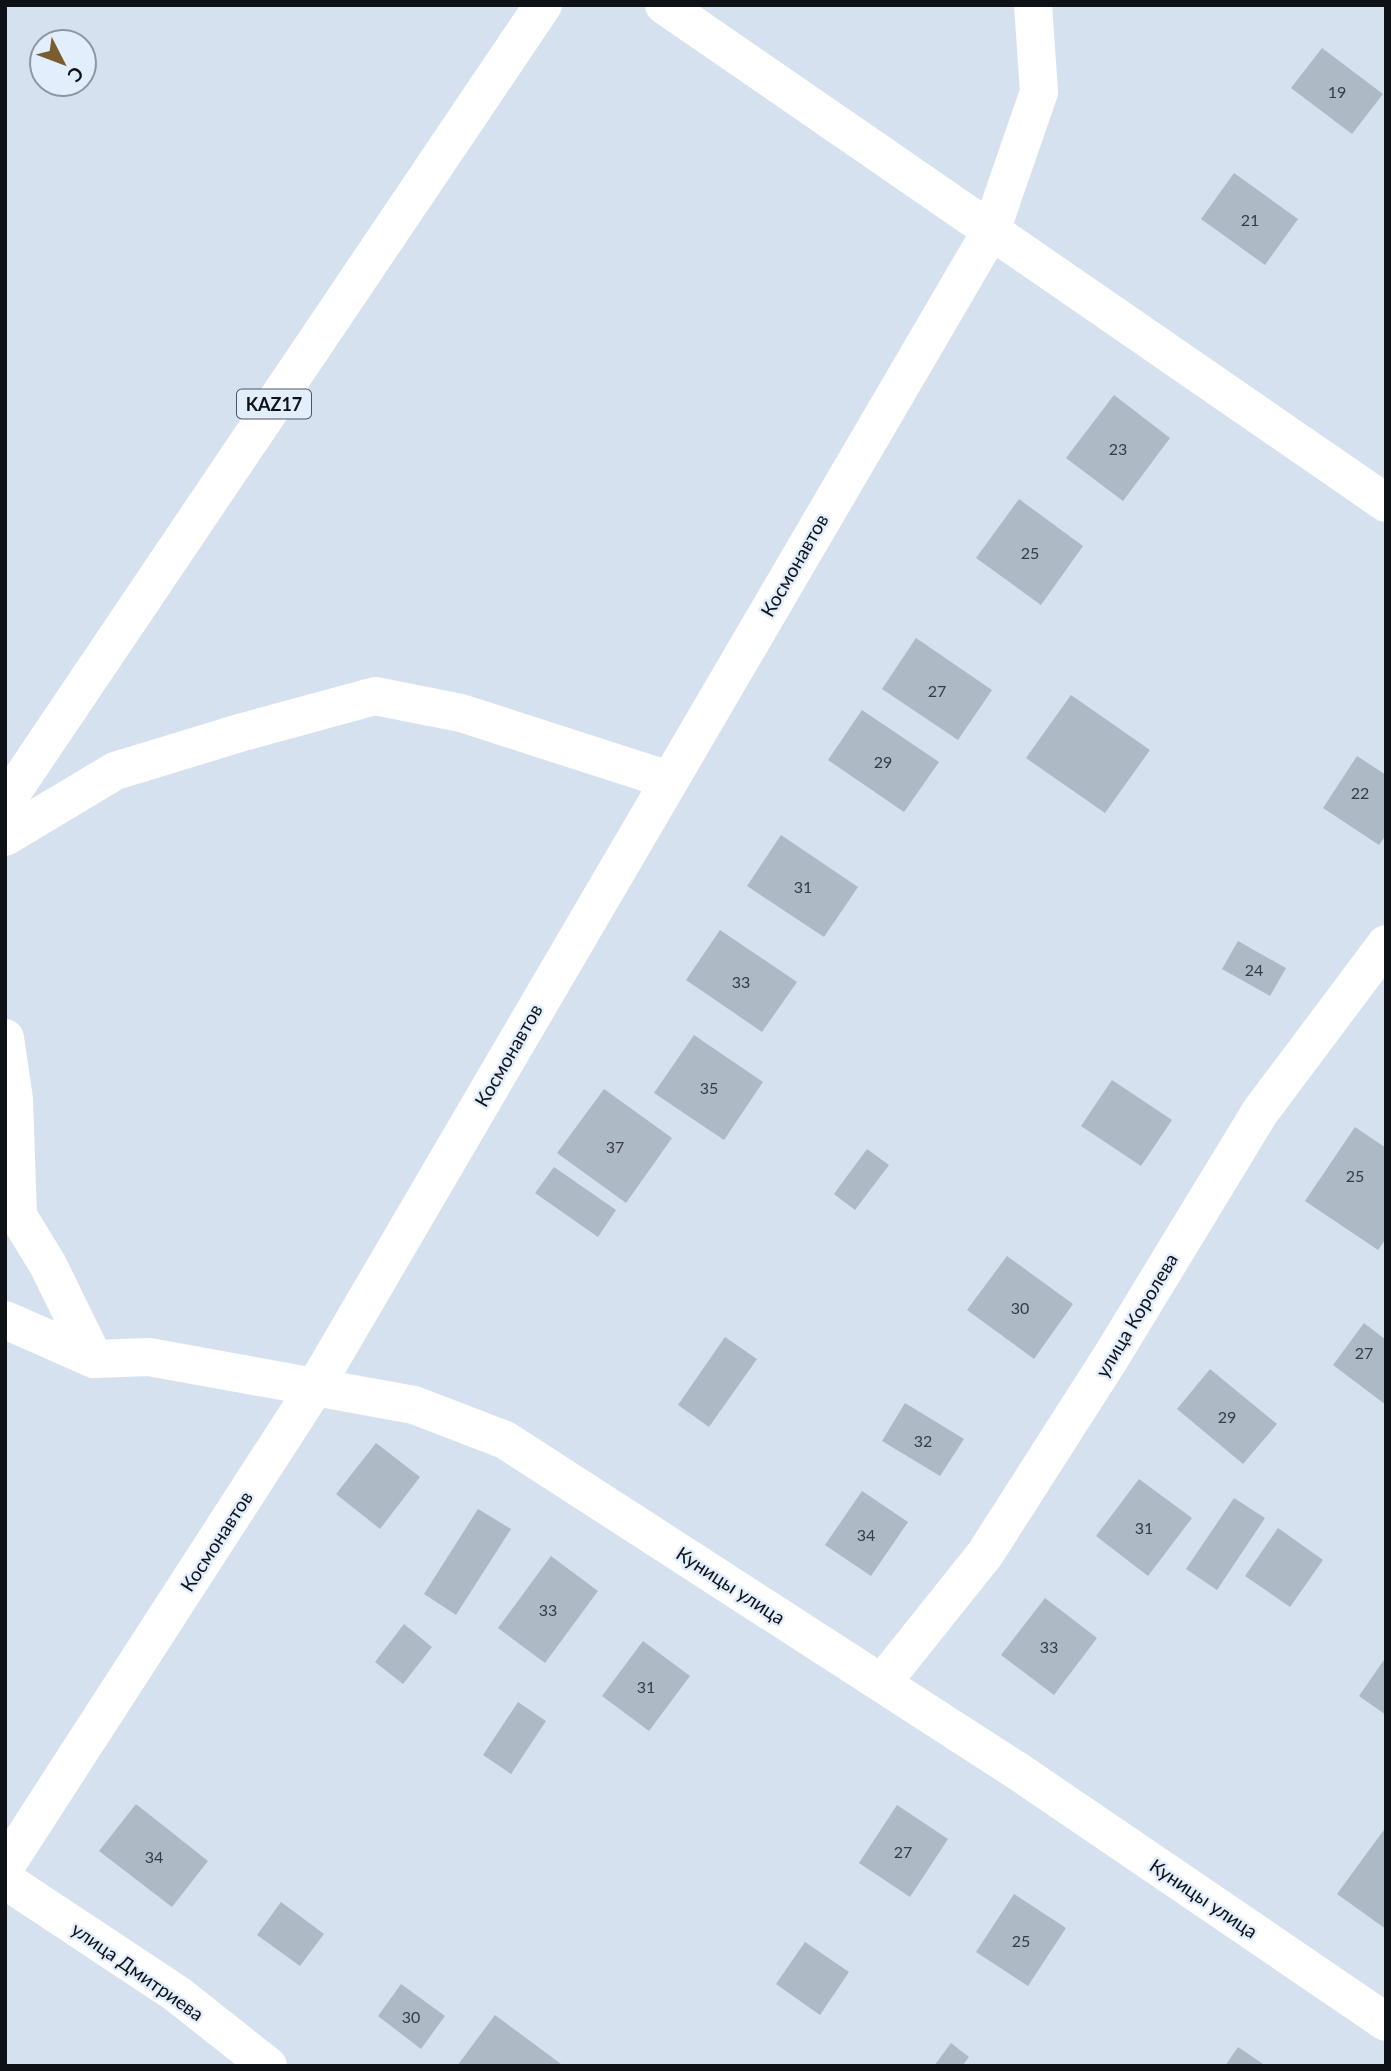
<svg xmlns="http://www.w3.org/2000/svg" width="1391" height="2071" viewBox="0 0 1391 2071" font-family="Lato,sans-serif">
<rect width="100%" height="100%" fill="#d6e1ef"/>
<g fill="#aeb9c6">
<polygon points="1322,48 1383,94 1352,134 1291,88"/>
<polygon points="1234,173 1298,219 1265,265 1201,219"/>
<polygon points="1114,395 1170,438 1123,501 1066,458"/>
<polygon points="1019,499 1083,546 1041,605 976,558"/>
<polygon points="916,638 992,690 958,740 882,689"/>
<polygon points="1071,695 1150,750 1105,813 1026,758"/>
<polygon points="862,710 939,762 904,812 828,760"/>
<polygon points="1357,756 1386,775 1386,835 1379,845 1323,808"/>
<polygon points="781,835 858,887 824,937 747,886"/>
<polygon points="720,930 797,982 762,1032 686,980"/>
<polygon points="1238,941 1286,968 1270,996 1222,969"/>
<polygon points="694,1035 763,1082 724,1140 654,1093"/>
<polygon points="1112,1080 1172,1120 1141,1166 1081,1126"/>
<polygon points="604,1089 672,1138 626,1203 557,1153"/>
<polygon points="1355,1127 1386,1148 1386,1239 1378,1250 1305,1201"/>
<polygon points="867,1149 889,1165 855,1210 834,1194"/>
<polygon points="554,1167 616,1210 598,1237 535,1193"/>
<polygon points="1007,1256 1073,1304 1034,1359 967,1310"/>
<polygon points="1364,1323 1386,1340 1386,1405 1333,1365"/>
<polygon points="725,1337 757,1359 709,1427 678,1405"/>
<polygon points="1210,1369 1277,1424 1243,1464 1177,1409"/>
<polygon points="905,1403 964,1439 940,1476 882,1441"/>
<polygon points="376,1443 420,1477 380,1529 336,1494"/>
<polygon points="1139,1479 1192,1518 1148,1576 1096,1536"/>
<polygon points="862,1491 908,1522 871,1576 825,1545"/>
<polygon points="1234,1498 1265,1518 1217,1590 1186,1569"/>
<polygon points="478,1509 511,1529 456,1615 424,1594"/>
<polygon points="1278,1528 1323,1560 1290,1607 1245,1576"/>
<polygon points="551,1556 598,1591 545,1663 498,1628"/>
<polygon points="1045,1598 1097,1638 1054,1695 1001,1655"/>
<polygon points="404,1624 432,1647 403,1684 375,1662"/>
<polygon points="643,1641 690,1676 649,1731 602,1696"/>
<polygon points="1386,1657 1386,1715 1359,1696"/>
<polygon points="518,1702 546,1721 511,1774 483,1755"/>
<polygon points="136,1804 208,1861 172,1907 99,1851"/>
<polygon points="897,1805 948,1839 910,1897 859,1863"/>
<polygon points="1386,1827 1386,1929 1337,1894"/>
<polygon points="1014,1894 1066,1928 1028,1986 976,1952"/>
<polygon points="281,1902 324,1934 300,1966 257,1935"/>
<polygon points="805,1942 849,1972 820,2015 776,1984"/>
<polygon points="401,1984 445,2016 421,2049 378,2016"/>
<polygon points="495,2015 561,2064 560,2066 457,2066"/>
<polygon points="951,2043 969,2057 962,2066 934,2066"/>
<polygon points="1238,2047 1266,2066 1225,2066"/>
</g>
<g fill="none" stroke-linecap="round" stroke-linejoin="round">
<g stroke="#fff" stroke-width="38">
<polyline points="664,5 1386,503"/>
<polyline points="5,837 115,771 243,732 375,696 461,713 669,780"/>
<polyline points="5,1038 14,1099 18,1216 48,1265 94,1359"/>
<polyline points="5,1320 94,1359 149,1357 414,1405 505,1440 1019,1772 1386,2022"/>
<polyline points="882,1683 985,1554 1111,1357 1260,1112 1386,944"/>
<polyline points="5,1867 315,1387 991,231 1039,92 1033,5"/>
<polyline points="5,1880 177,1994 268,2066"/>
</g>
<polyline stroke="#fff" stroke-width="38" points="5,803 543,5"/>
</g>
<g text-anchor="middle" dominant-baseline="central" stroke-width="5" stroke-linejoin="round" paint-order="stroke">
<g font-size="16" fill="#363c43">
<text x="1337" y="91">19</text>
<text x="1250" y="219">21</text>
<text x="1118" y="448">23</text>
<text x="1030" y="552">25</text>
<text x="937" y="690">27</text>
<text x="883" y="761">29</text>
<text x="1360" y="792">22</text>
<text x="803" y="886">31</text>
<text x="1254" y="969">24</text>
<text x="741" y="981">33</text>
<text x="709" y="1087">35</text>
<text x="615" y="1146">37</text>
<text x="1355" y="1175">25</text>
<text x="1020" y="1307">30</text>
<text x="1364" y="1352">27</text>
<text x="1227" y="1416">29</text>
<text x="923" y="1440">32</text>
<text x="1144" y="1527">31</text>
<text x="866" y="1534">34</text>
<text x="548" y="1609">33</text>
<text x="1049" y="1646">33</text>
<text x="646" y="1686">31</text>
<text x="903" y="1851">27</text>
<text x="154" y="1856">34</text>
<text x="1021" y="1940">25</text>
<text x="411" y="2016">30</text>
</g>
<rect fill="#e3eefc" stroke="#4e545c" stroke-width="2" x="237" y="389.5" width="74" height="29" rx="5"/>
<g font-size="18" font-weight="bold" fill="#0e1217">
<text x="274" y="404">KAZ17</text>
</g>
<g font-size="19" fill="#0e1217" stroke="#e3eefc">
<text transform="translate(794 565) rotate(-60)">Космонавтов</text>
<text transform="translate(508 1055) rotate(-60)">Космонавтов</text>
<text transform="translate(1136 1315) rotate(-59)">улица Королева</text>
<text transform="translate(216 1541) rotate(-57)">Космонавтов</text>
<text transform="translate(731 1585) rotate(33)">Куницы улица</text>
<text transform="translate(1204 1898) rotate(34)">Куницы улица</text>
<text transform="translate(138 1971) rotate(35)">улица Дмитриева</text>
</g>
</g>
<rect width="1391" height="2071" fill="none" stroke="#0e1217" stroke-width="14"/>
<g transform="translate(63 63) rotate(132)"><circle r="33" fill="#e3eefc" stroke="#8e96a0" stroke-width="2"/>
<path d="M0-5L12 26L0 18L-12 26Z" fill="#7a5c30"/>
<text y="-10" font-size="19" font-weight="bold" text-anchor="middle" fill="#0e1217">С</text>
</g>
</svg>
